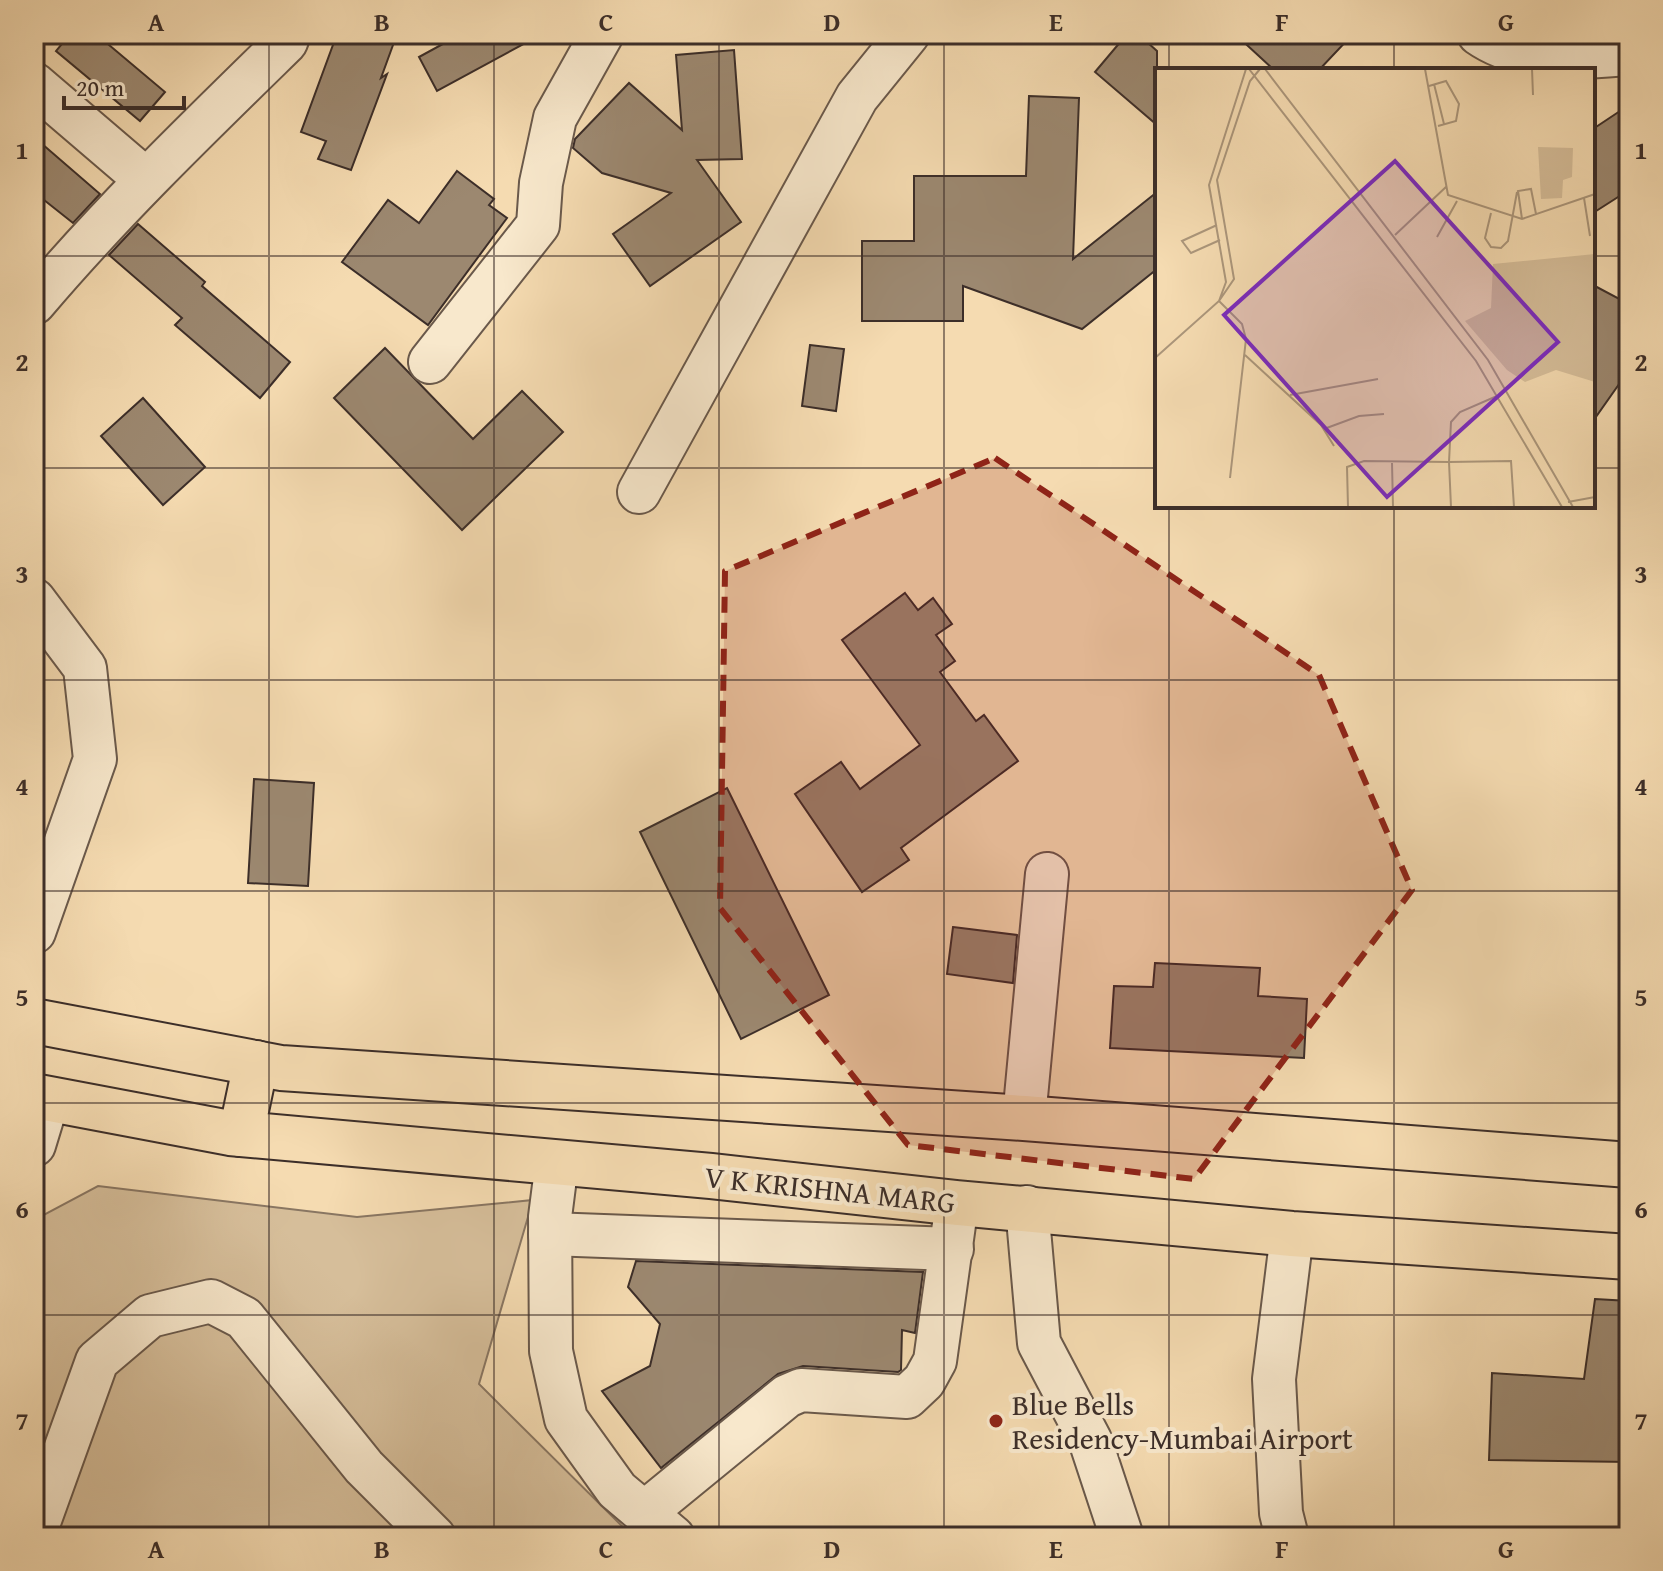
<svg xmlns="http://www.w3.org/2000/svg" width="1663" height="1571" viewBox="0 0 1663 1571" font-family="'Gentium Book Plus',serif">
<rect width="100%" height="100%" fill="#f5dbb1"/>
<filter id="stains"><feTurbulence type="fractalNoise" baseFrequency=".0025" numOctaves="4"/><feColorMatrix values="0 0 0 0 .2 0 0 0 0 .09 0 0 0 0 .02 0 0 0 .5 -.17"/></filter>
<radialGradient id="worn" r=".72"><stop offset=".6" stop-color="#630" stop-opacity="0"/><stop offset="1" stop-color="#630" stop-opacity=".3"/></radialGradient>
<polygon fill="#d6be9a" stroke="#897662" stroke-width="2" points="98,1186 357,1217 533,1200 479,1384 633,1537 34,1537 34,1220"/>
<g fill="#9c8870" stroke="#3c2e29" stroke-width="2">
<polygon points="70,34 96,34 165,92 140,121 56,51"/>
<polygon points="337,34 397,34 381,78 387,74 351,170 318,159 326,141 301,132"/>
<polygon points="461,34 542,34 437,91 419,57"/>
<polygon points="1127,34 1138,34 1157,51 1157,125 1095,72"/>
<polygon points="1235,34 1353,34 1319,70 1274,70"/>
<polygon points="734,50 742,159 697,160 741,222 650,286 613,234 671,193 602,173 573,148 575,139 629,83 682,130 676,55"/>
<polygon points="1029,96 1079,98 1073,259 1157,192 1157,269 1082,329 963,286 963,321 862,321 862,241 914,241 914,176 1026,176"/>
<polygon points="1629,105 1629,190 1593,213 1593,129"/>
<polygon points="34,137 100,194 73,223 34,192"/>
<polygon points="457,171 494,199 489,205 507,218 428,325 342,262 388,200 419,223"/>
<polygon points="138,224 205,282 202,286 290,362 260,398 175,325 182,318 109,255"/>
<polygon points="1593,285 1629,304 1629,370 1593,421"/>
<polygon points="810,345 844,349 836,411 802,406"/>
<polygon points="385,348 473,439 522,391 563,432 462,530 334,398"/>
<polygon points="143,398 205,467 163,505 101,436"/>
<polygon points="905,593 918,610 933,598 952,624 936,635 955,661 940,672 976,721 984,715 1018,761 901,848 909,860 862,892 795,794 841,762 860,789 920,745 842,640"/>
<polygon points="254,779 314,783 308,886 248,883"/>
<polygon points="727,788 829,995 741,1039 640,832"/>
<polygon points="953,927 1017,935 1013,983 947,974"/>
<polygon points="1155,963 1260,968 1258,996 1307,999 1304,1058 1110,1048 1114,986 1153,987"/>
<polygon points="636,1261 923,1272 915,1333 902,1330 901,1370 898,1372 803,1366 778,1374 661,1468 602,1391 650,1366 660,1324 628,1287"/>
<polygon points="1595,1299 1629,1301 1629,1462 1489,1460 1492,1373 1584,1379"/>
</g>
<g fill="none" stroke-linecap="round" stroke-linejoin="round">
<defs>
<g id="minor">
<path d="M1479,34c43,30 101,24 150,20"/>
<polyline points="34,84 145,179"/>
<path d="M34,303c79,-93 165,-176 252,-261l3,-8"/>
<polyline points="430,362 538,225 541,183 555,118 602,34"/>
<polyline points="639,492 857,97 908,34"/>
<polyline points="34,600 85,668 95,759 34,932"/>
<polyline points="1024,1118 1047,874"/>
<polyline points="34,1145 48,1099"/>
<polyline points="557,1162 550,1217 551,1351 566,1419 617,1490 673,1537"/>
<polyline points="1027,1207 1039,1343 1090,1440 1122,1537"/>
<polyline points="550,1234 952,1249"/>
<polyline points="644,1513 787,1396 801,1390 907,1397 924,1381 935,1361 957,1203"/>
<polyline points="34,1536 97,1361 150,1316 211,1301 244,1318 364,1467 434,1537"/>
<polyline points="1287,1537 1281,1513 1274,1379 1292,1234"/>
</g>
<g id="major">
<polyline points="34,1021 281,1068 1024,1118 1629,1165"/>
<polyline points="34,1096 230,1133 711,1176 957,1203 1292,1234 1629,1257"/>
<polyline points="241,1134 256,1063"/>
</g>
</defs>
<use href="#minor" stroke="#6a594b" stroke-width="46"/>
<use href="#major" stroke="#3c2e29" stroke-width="48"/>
<use href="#minor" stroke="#f8e8cc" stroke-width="42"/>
<use href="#major" stroke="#f5dbb1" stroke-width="44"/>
</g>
<path fill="#8f2418" fill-opacity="0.2" stroke="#8f2418" stroke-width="6" stroke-dasharray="16 10" stroke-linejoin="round" d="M995,458l324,217 93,215 -218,289 -286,-34 -188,-237 5,-337z"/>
<path fill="none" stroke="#3c2e29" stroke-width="2" stroke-opacity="0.55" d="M269,34v1503M494,34v1503M719,34v1503M944,34v1503M1169,34v36M1394,34v36M34,256h1123M1593,256h36M34,468h1123M1593,468h36M1169,506v1031M1394,506v1031M34,680h1595M34,891h1595M34,1103h1595M34,1315h1595"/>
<circle fill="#8f2418" stroke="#f8e8cc" stroke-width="3" cx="996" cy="1421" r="8"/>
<g text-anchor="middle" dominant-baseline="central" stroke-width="8" stroke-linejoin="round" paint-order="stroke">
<g font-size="30" fill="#3c2e29" stroke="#f8e8cc">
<text transform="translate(830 1189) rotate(6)">V K KRISHNA MARG</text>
</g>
<g font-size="30" fill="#3c2e29" stroke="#f8e8cc" text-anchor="start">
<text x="1012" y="1404">Blue Bells<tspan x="1012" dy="34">Residency-Mumbai Airport</tspan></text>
</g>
</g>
<g transform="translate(1155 68)">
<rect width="440" height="440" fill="#f5dbb1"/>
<path d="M383,79l35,1 -1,29 -9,3 -1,18 -21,1zM440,186v128l-39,-12 -31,12 -18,-12 -42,-49 26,-13 2,-44z" fill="#d6be9a"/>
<path fill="none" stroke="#ab967b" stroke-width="2" d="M94,1l227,292 86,146M110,1l223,291 85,147M270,1l23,126 74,24 73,-25M377,1l1,26M279,16l10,40M274,18l17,-5 13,23 -3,17 -18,5M429,130l6,38M336,145l-6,25 6,9 10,1 7,-7 9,-49M367,151l-4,-28 13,-2 5,25M62,157l-35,16 9,12 29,-13M240,167l52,-49M282,169l20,-36M64,233l15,-22 -17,-99 33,-99 10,-12M64,233l23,23 4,15 -16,139M90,287l76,70 13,21M0,290l64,-57 7,-19 -17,-97 37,-116M135,327l88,-16M169,361l35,-13 25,-2M237,395l1,44M413,434l27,-5M193,439l-1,-40 17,-6 85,1 2,-40 9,-10 37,-16M296,439l-2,-45 62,-1 3,46"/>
<path fill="#7b2cbf" fill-opacity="0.15" stroke="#7b2cbf" stroke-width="4" d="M240,93l163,181 -171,155 -163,-182z"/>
<rect width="440" height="440" fill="none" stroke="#3c2e29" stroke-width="4"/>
</g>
<rect width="1663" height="1571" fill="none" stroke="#f5dbb1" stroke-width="88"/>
<path d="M64 96v12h120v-12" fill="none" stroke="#3c2e29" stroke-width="4"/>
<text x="76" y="96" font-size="24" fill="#3c2e29" stroke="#f8e8cc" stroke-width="6" paint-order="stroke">20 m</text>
<rect x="44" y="44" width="1575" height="1483" fill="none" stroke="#3c2e29" stroke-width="3"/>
<g font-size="26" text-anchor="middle" font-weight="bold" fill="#3c2e29">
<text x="156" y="31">A</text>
<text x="382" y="31">B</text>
<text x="606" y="31">C</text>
<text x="832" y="31">D</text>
<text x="1056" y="31">E</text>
<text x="1282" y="31">F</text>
<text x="1506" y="31">G</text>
<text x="22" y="159">1</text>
<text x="1641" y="159">1</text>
<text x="22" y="371">2</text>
<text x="1641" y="371">2</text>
<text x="22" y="583">3</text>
<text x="1641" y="583">3</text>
<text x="22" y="795">4</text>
<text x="1641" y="795">4</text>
<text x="22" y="1006">5</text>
<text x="1641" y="1006">5</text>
<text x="22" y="1218">6</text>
<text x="1641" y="1218">6</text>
<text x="22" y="1430">7</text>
<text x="1641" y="1430">7</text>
<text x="156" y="1558">A</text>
<text x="382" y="1558">B</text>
<text x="606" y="1558">C</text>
<text x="832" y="1558">D</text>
<text x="1056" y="1558">E</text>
<text x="1282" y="1558">F</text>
<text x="1506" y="1558">G</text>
</g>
<rect width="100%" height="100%" filter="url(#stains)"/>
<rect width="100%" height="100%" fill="url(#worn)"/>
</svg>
